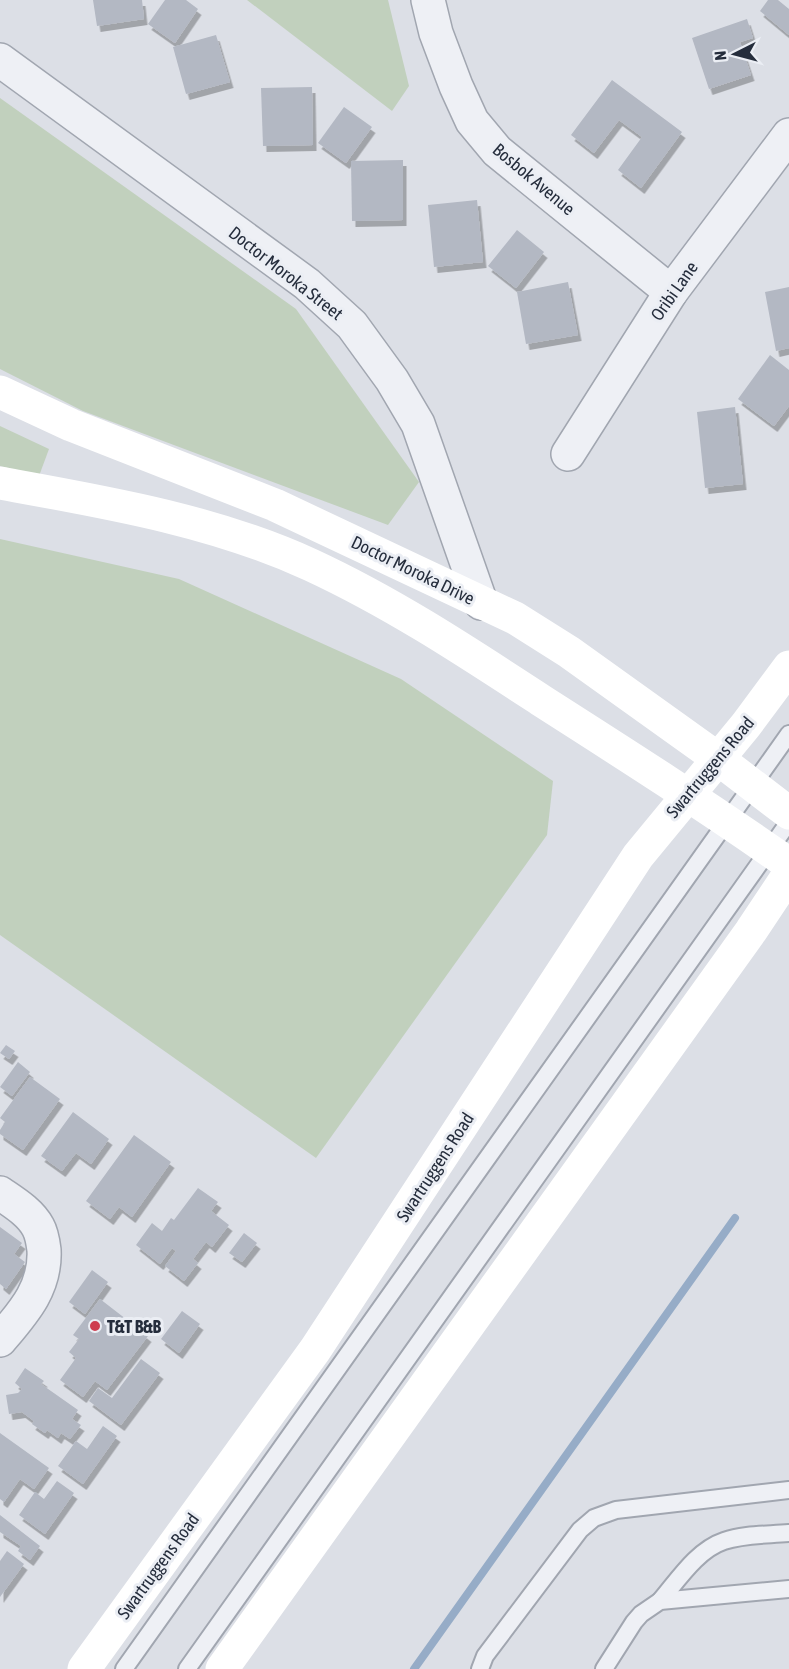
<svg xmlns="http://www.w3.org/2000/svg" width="789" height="1669" viewBox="0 0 789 1669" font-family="'Asap Condensed',sans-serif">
<defs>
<filter id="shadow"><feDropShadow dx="3.5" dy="6" stdDeviation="0" flood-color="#0004"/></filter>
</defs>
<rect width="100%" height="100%" fill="#dcdfe6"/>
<g fill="#c1d0bd">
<polygon points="247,0 388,0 409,86 392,111"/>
<polygon points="0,98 296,309 419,482 388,525 83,411 0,369"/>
<polygon points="0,426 49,449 39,476 0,466"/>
<polygon points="0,539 179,579 401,679 553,781 547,835 316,1158 0,935"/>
</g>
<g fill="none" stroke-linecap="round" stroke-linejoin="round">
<polyline stroke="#96acc7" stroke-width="8" points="414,1669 735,1218"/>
</g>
<g fill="#b3b8c3" filter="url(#shadow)">
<polygon points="93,0 142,0 144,19 97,26"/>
<polygon points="165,0 186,0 198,9 175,43 148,24"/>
<polygon points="768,0 778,0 789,9 789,35 760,11"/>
<polygon points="747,19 753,38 740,42 751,75 709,89 692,38"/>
<polygon points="216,35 230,82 186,94 173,47"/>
<polygon points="612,80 682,132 641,188 618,170 642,137 619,120 594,153 571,135"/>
<polygon points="312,87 313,145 263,146 261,88"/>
<polygon points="344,107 372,127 346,163 318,143"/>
<polygon points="403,160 403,220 352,221 351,161"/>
<polygon points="477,200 483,262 434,267 428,205"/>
<polygon points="517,230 544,252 516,288 488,266"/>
<polygon points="568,282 578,335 526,344 517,292"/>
<polygon points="789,287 789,348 776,351 765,292"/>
<polygon points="770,355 789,370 789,406 774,426 738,399"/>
<polygon points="735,407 743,484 705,488 697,412"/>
<polygon points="6,1045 15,1051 9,1059 0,1053"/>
<polygon points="18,1062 30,1072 12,1096 0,1087"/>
<polygon points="30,1077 60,1099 23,1150 0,1134 0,1130 5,1122 0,1118"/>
<polygon points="73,1112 109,1139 91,1164 76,1153 62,1171 41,1156"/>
<polygon points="134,1135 171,1162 132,1217 119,1207 110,1219 86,1201"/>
<polygon points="198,1188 218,1202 211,1211 229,1225 212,1247 206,1242 193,1259 198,1263 184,1281 165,1266 176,1251 172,1248 160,1264 136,1245 152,1223 162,1231 171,1218 174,1220"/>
<polygon points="0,1227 22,1243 14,1254 25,1262 6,1289 0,1284"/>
<polygon points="244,1233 257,1243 242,1262 229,1253"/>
<polygon points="92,1270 108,1282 85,1314 69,1302"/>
<polygon points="100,1299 148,1336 107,1390 95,1381 83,1397 60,1380 76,1358 69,1352 79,1339 73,1335"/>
<polygon points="182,1311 200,1324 179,1353 161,1339"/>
<polygon points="141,1359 160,1373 121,1425 89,1401 98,1388 112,1398"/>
<polygon points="25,1368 44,1381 41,1384 78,1410 72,1419 81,1425 70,1439 61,1433 58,1438 47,1430 45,1433 32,1424 34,1421 22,1412 9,1414 6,1395 18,1393 22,1389 15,1383"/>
<polygon points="103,1426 117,1436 83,1484 58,1466 76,1441 87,1449"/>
<polygon points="0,1433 49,1468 34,1489 20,1479 4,1502 0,1499"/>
<polygon points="57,1481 74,1493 45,1534 19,1515 35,1492 44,1499"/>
<polygon points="0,1515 40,1546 30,1560 18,1551 21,1546 0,1532"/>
<polygon points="7,1551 24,1564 0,1597 0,1561"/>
</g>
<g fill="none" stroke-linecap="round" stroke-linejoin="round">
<defs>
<g id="lane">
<path d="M660,1601c18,-21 37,-51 64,-60 20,-7 44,-6 65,-8"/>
<polyline points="124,1669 789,734"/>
<polyline points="187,1669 789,822"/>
<polyline points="480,1669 485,1656 580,1530 594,1518 616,1510 789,1490"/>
<polyline points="604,1669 634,1622 641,1614 660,1601 789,1589"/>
</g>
<g id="street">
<polyline points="428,0 436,33 456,86 472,121 497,151 671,292"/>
<polyline points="0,60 307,284 352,325 392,380 418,424 481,603"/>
<polyline points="568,454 671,292 789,135"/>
<path d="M0,1193c13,9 30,19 38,34 4,7 5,15 6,23 2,38 -21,63 -44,90"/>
</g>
</defs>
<use href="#lane" stroke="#a1a6b0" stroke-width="20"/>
<use href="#street" stroke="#a1a6b0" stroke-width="36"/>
<use href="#lane" stroke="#eef0f5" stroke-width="16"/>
<use href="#street" stroke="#eef0f5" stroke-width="33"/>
<g stroke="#fff" stroke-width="33">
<polyline points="0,392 71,425 275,505 515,618 569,652 717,758 789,813"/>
<path d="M0,483c105,19 213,37 311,82 82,38 156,87 231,136 83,53 166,106 247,163"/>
<polyline points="84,1669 315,1350 638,856 746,725 789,667"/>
<polyline points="222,1669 751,931 789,874"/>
</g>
</g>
<circle fill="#ce3d4f" stroke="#ebeef4" stroke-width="2" cx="95" cy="1326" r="6"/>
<g text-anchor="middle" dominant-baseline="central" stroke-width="6" stroke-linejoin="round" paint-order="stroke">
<g font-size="18" fill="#252d3c" stroke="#ebeef4">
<text transform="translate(534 179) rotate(40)">Bosbok Avenue</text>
<text transform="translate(286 273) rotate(38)">Doctor Moroka Street</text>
<text transform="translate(674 291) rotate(-55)">Oribi Lane</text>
<text transform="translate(413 570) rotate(26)">Doctor Moroka Drive</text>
<text transform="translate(710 767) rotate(-50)">Swartruggens Road</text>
<text transform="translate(435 1167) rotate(-57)">Swartruggens Road</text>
<text transform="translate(158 1566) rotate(-54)">Swartruggens Road</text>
</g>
<g font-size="18" font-weight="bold" fill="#252d3c" stroke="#ebeef4" text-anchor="start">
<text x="107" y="1326">T&amp;T B&amp;B</text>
</g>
</g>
<g transform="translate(735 54) rotate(264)" stroke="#ebeef4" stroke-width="4.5" paint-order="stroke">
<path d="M0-4.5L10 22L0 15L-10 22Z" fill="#252d3c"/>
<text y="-9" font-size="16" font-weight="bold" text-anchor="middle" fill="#252d3c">N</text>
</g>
</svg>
